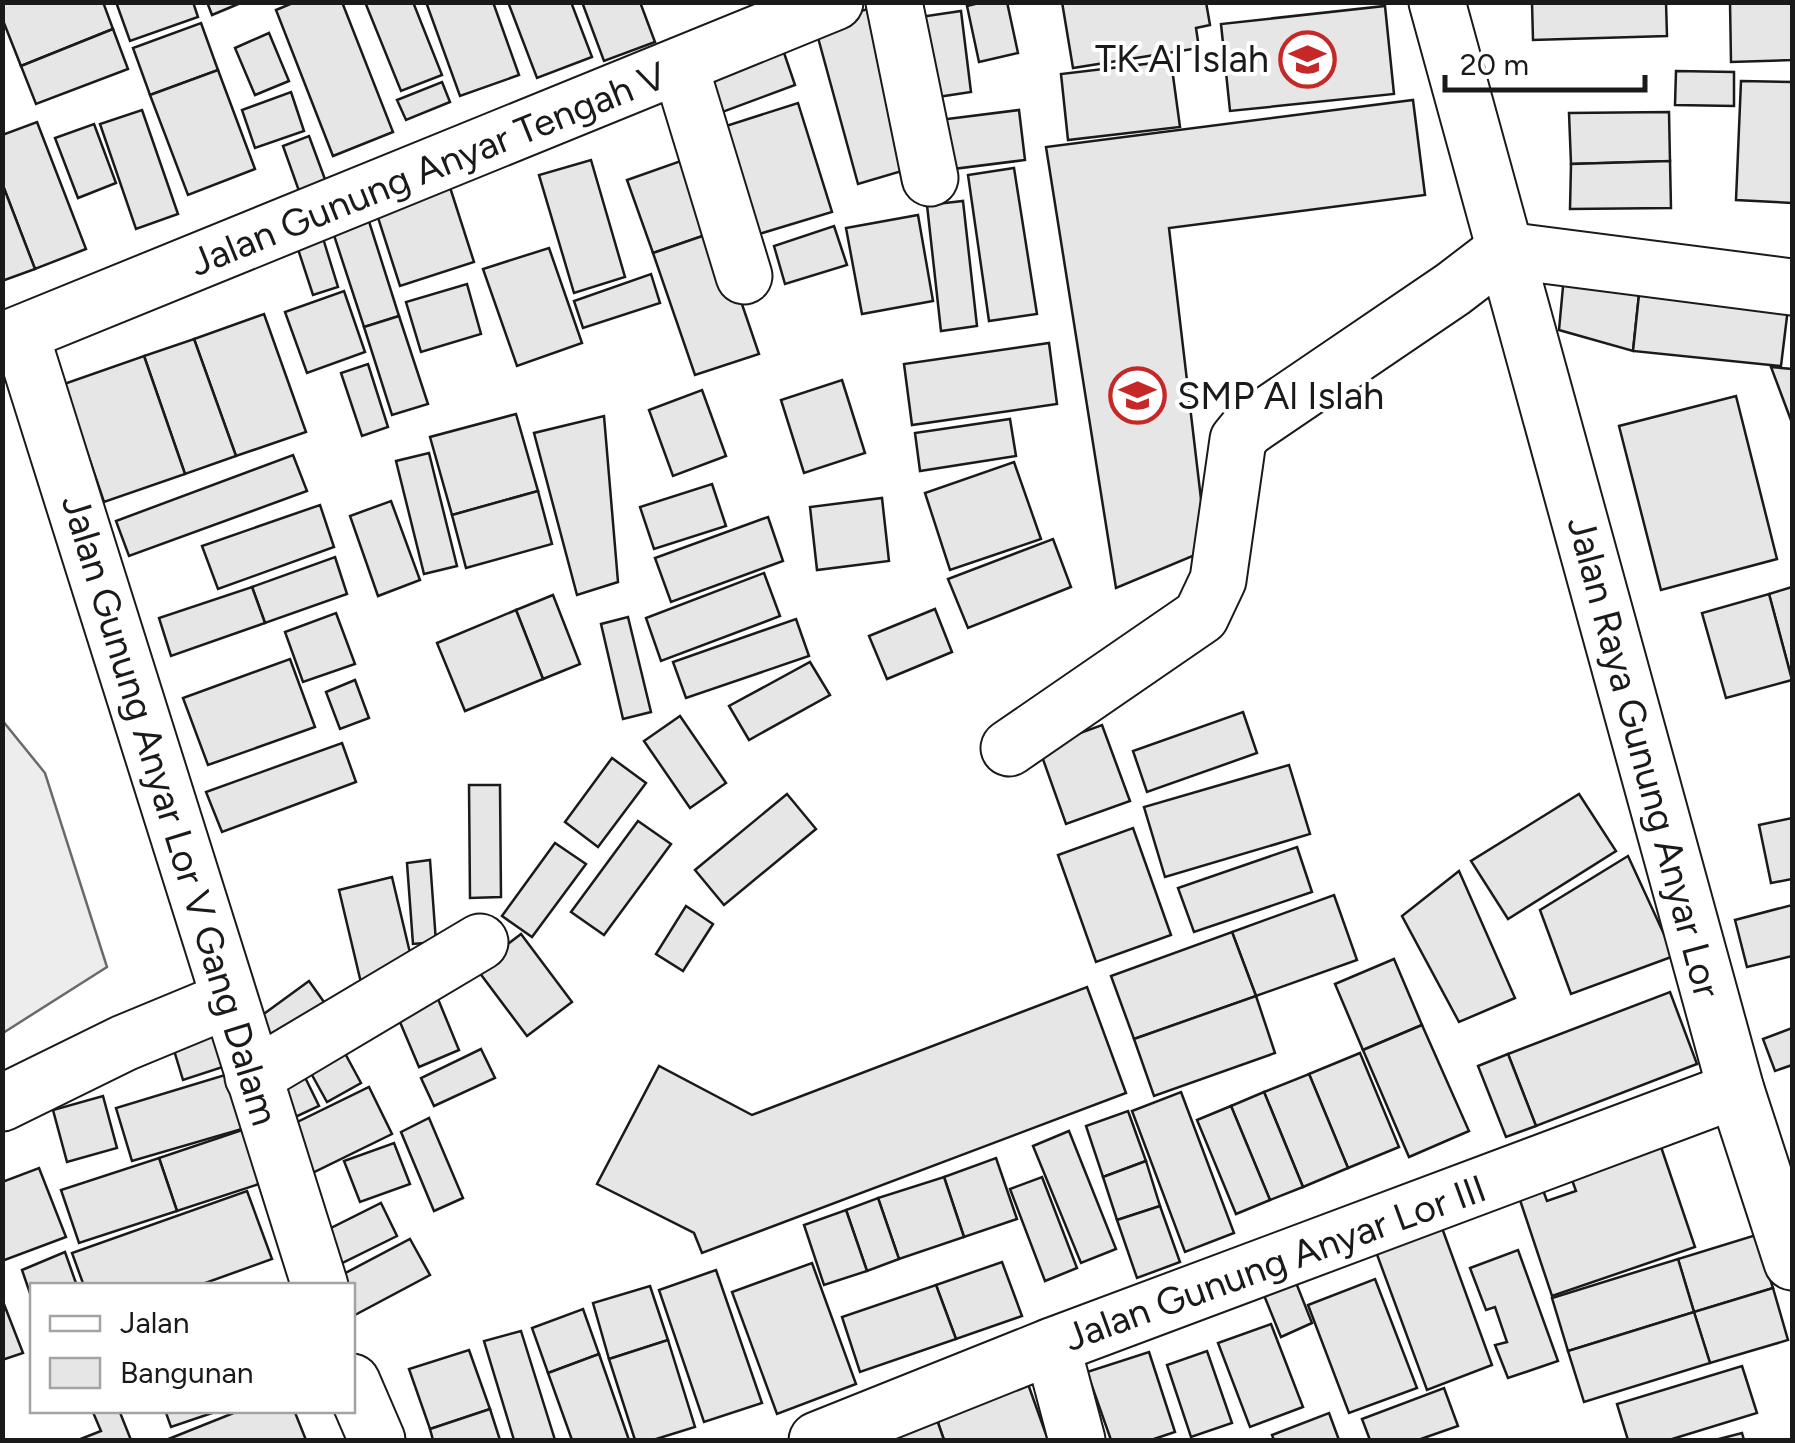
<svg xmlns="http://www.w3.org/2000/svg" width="1795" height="1443" viewBox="0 0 1795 1443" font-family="Figtree,sans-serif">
<rect width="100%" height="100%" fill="#fff"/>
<polygon fill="#ededed" stroke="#6a6a6a" stroke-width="2.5" points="2,720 45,773 107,967 3,1033"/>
<g fill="#e6e6e6" stroke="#1a1a1a" stroke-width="2.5">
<polygon points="2,2 103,2 113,29 21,66 2,18"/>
<polygon points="116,2 193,2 198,17 130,41"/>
<polygon points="207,2 243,2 212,15"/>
<polygon points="295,2 342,2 393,132 333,156 276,10"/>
<polygon points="365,2 413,2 442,75 401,91"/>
<polygon points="426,2 493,2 519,75 460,96"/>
<polygon points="508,2 571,2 592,57 537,78"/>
<polygon points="582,2 640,2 655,42 604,61"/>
<polygon points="983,2 1007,2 1018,53 979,62 967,6"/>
<polygon points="1062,2 1206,2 1210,25 1196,28 1199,48 1073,68"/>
<polygon points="1532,2 1666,2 1667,36 1533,40"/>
<polygon points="1730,2 1792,2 1792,60 1731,62"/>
<polygon points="1385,6 1394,94 1230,111 1221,24"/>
<polygon points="876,7 919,166 858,184 814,23"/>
<polygon points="961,11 971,92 931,98 920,17"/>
<polygon points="201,23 218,70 150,95 133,48"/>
<polygon points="113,29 128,69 36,104 21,66"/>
<polygon points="269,33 289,81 255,95 235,48"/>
<polygon points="781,44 795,85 709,117 694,77"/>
<polygon points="1171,61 1180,127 1068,140 1061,74"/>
<polygon points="218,70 255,169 188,195 150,95"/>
<polygon points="1676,71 1734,72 1734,106 1675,105"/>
<polygon points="1741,81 1792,82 1792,203 1736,200"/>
<polygon points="442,82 450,102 406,120 397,100"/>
<polygon points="291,92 304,131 255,148 242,110"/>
<polygon points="1413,100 1425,195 1169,228 1207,550 1116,588 1046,147"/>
<polygon points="798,103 832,212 759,234 726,126"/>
<polygon points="142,110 178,214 136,229 100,124"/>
<polygon points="1019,110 1025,160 937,171 931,121"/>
<polygon points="1669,112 1670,161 1571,164 1569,113"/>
<polygon points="37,122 86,249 35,269 2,183 2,135"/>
<polygon points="94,124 116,183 78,198 55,138"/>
<polygon points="309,136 326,182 299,191 283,146"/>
<polygon points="692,157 717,231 653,253 627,180"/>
<polygon points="591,160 625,277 574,293 539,175"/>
<polygon points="1670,161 1671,208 1570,209 1571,164"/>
<polygon points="1014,168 1037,314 989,321 968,175"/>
<polygon points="447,178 474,262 400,286 373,202"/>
<polygon points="2,183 35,269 2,281"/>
<polygon points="963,201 977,326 941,331 927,205"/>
<polygon points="366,212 399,316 364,327 330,223"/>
<polygon points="918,215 933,301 862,314 846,228"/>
<polygon points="834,226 847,265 785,284 774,246"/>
<polygon points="717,231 759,354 695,375 653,253"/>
<polygon points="322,235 338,287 313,295 296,243"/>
<polygon points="549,248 582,343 517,366 483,269"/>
<polygon points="1565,265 1640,285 1633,351 1559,330"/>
<polygon points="651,274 660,303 583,328 574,301"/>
<polygon points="467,284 481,334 421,352 406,302"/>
<polygon points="1640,285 1789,300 1781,366 1633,351"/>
<polygon points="344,291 365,352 307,373 285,312"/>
<polygon points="264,314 306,432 236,456 194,339"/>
<polygon points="399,316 428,404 392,415 364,327"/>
<polygon points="194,339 236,456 185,474 144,356"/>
<polygon points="1049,343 1057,404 912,425 904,364"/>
<polygon points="144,356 185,474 104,502 64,384"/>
<polygon points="368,364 388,427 362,436 341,373"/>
<polygon points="1771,367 1792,369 1792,423"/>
<polygon points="842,380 865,453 804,473 781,400"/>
<polygon points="702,390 726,456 673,476 649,410"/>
<polygon points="1736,396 1777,559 1661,590 1619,426"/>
<polygon points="516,414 538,491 452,515 430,437"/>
<polygon points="604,416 618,582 577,595 534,433"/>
<polygon points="1010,419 1016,456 920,471 915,433"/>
<polygon points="429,453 457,566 424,574 396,461"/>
<polygon points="293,455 307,491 129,556 116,521"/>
<polygon points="1014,462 1041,539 950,570 925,493"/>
<polygon points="712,484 726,526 654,549 640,507"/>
<polygon points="538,491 552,544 466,568 452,515"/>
<polygon points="882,498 889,561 817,570 810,507"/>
<polygon points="391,501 420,580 378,596 350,516"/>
<polygon points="320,505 334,547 218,589 202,546"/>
<polygon points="768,517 783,561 671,602 655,558"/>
<polygon points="1053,539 1071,587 968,628 948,579"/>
<polygon points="335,557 347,594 265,623 252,587"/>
<polygon points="764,573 780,616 661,661 646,618"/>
<polygon points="252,587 265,623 171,656 159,618"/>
<polygon points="1792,587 1792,680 1769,594"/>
<polygon points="1769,594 1792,680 1726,698 1702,613"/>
<polygon points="553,595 580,664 543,679 516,610"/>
<polygon points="935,609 952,652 887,679 869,636"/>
<polygon points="516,610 543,679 465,711 437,643"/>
<polygon points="336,613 355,664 303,682 285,632"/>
<polygon points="628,617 651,712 623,719 601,624"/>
<polygon points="796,619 809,656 686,698 673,662"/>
<polygon points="290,659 315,727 208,765 183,698"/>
<polygon points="810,662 830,695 749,740 729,706"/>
<polygon points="355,680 369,718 340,729 326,692"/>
<polygon points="1243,712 1257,753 1147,792 1133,751"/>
<polygon points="680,716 726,783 690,808 644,741"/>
<polygon points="1102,725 1130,801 1066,824 1039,748"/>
<polygon points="342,743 356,782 222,832 206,792"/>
<polygon points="612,758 646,783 598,847 565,822"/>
<polygon points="1289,765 1310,834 1165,877 1144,807"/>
<polygon points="469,785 500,785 501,897 470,898"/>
<polygon points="787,794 816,829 724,905 695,870"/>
<polygon points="1579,794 1616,851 1508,919 1471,861"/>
<polygon points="1792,818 1792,879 1771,883 1759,825"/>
<polygon points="638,821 671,844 604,935 571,912"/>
<polygon points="1133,828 1171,935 1096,962 1058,855"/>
<polygon points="555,843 586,864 532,937 502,916"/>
<polygon points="1297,847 1312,892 1194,932 1178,888"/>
<polygon points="1628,856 1674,956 1571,994 1540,910"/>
<polygon points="430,860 436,942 413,944 407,863"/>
<polygon points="1459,871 1515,998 1459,1022 1402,916"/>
<polygon points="392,877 415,974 362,987 339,890"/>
<polygon points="1334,895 1357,960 1256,996 1232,932"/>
<polygon points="1792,905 1792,956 1747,967 1735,920"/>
<polygon points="686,906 713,924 683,971 656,954"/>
<polygon points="1232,932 1256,996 1134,1039 1111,976"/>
<polygon points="521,934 572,1002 527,1036 476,968"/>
<polygon points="1394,959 1422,1025 1363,1050 1335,984"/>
<polygon points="309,981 329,1009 271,1052 250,1024"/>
<polygon points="1087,987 1126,1093 702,1253 694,1233 597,1184 659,1066 752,1115"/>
<polygon points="1670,992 1697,1064 1536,1126 1508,1054"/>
<polygon points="1256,996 1275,1053 1154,1096 1134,1039"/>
<polygon points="438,999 459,1050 419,1067 397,1015"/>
<polygon points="219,1022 232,1064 183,1080 170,1037"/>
<polygon points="1422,1025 1469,1131 1409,1157 1363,1050"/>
<polygon points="1792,1028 1792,1065 1775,1071 1763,1039"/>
<polygon points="341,1046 361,1083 327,1102 307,1066"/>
<polygon points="481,1049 495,1078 434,1106 421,1078"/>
<polygon points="1360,1053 1399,1147 1348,1168 1309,1074"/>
<polygon points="1508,1054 1536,1126 1506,1137 1478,1066"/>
<polygon points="299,1065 319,1106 278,1125 259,1083"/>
<polygon points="1309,1074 1348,1168 1303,1187 1264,1092"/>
<polygon points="225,1075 242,1129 132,1161 116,1108"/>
<polygon points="369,1087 392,1134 304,1177 281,1130"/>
<polygon points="1181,1092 1234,1233 1185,1252 1132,1111"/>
<polygon points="1264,1092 1303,1187 1270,1200 1231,1106"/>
<polygon points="103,1096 117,1148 67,1162 53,1110"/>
<polygon points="1231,1106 1270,1200 1236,1214 1197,1120"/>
<polygon points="1128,1111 1146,1161 1103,1177 1086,1126"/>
<polygon points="429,1118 463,1198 434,1211 401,1132"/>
<polygon points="254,1126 271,1180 177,1211 159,1158"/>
<polygon points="1069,1131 1116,1249 1081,1263 1033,1146"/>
<polygon points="1658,1138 1695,1247 1552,1296 1519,1197 1543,1190 1547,1201 1576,1191 1568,1169"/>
<polygon points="394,1143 410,1184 360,1202 344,1161"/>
<polygon points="159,1158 177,1211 79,1243 61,1190"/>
<polygon points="996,1158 1017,1219 964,1237 944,1177"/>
<polygon points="1146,1161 1160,1206 1117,1220 1103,1177"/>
<polygon points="39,1168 66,1237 2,1261 2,1182"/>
<polygon points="944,1177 964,1237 899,1259 878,1198"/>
<polygon points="1042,1177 1077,1268 1045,1281 1010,1189"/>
<polygon points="247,1191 272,1259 197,1286 84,1286 72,1253"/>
<polygon points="878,1198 899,1259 867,1271 846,1210"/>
<polygon points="381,1203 397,1236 334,1267 317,1235"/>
<polygon points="1160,1206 1180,1262 1137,1278 1117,1220"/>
<polygon points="846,1210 867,1271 824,1285 804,1225"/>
<polygon points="1438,1217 1492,1365 1427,1390 1372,1241"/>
<polygon points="1756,1235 1773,1288 1694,1312 1678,1259"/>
<polygon points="410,1239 430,1275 353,1316 352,1286 337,1286 334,1279"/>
<polygon points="1518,1250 1558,1361 1508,1378 1495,1345 1507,1342 1495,1307 1486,1310 1470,1268"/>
<polygon points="65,1252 77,1286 32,1286 32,1299 22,1270"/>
<polygon points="1678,1259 1694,1312 1568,1351 1552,1298"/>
<polygon points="1002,1262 1022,1316 956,1339 936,1285"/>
<polygon points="812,1263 856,1384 777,1414 732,1292"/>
<polygon points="716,1270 762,1403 704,1422 659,1290"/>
<polygon points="1291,1270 1312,1323 1281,1337 1259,1283"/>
<polygon points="1375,1279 1417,1388 1349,1413 1308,1305"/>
<polygon points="936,1285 956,1339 860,1372 842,1317"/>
<polygon points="650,1286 668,1340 609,1359 593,1303"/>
<polygon points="1773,1288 1788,1340 1710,1363 1694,1312"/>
<polygon points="2,1299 23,1353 2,1360"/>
<polygon points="583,1309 599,1354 548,1373 532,1328"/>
<polygon points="1694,1312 1710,1363 1584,1402 1568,1351"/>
<polygon points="1271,1324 1303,1407 1250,1427 1218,1343"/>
<polygon points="521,1331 555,1440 514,1440 484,1341"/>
<polygon points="668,1340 695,1427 653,1440 635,1440 609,1359"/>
<polygon points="469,1350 490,1409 430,1429 409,1369"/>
<polygon points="1207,1351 1232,1423 1191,1437 1167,1365"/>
<polygon points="1149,1352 1175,1432 1151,1440 1111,1440 1087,1372"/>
<polygon points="599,1354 629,1440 572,1440 548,1373"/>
<polygon points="1742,1366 1757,1413 1669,1440 1628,1440 1617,1404"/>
<polygon points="1028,1384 1048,1440 944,1440 936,1417"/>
<polygon points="1444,1388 1458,1426 1418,1440 1370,1440 1362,1419"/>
<polygon points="490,1409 500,1440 433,1440 430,1429"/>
<polygon points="92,1410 119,1410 131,1440 78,1440 101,1431"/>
<polygon points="165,1410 221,1410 171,1427"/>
<polygon points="241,1410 294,1410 306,1440 166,1440"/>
<polygon points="1329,1413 1339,1440 1274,1440 1272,1435"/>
<polygon points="936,1417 944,1440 884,1440"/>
<polygon points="1742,1433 1744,1440 1715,1440"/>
</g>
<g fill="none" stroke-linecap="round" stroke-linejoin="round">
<defs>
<g id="minor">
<polyline points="894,2 930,178"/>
<polyline points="1437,2 1736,1090 1792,1262"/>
<polyline points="680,66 744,276"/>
<polyline points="1504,250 1792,287"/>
<polyline points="21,335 320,1286"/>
<polyline points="2,341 835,2"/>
<polyline points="1009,748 1201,616 1218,580 1238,440 1247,429 1453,289 1504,250"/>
<polyline points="253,1077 480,942"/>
<polyline points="2,1103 124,1043 228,1000"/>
<polyline points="1052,1346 1077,1440"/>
<polyline points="352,1382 377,1440"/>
<polyline points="817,1440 1052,1346 1736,1090"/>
</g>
</defs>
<use href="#minor" stroke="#1a1a1a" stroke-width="59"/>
<use href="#minor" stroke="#fff" stroke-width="55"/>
</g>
<defs>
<symbol id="school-ring" viewBox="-11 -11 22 22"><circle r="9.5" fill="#fff" stroke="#c62828" stroke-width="1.5"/><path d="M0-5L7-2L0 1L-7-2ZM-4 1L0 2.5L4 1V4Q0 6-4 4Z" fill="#c62828"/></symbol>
</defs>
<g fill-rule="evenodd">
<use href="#school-ring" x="1276" y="28" width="63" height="63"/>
<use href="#school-ring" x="1106" y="364" width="63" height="63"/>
</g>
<g text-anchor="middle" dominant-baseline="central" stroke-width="8" stroke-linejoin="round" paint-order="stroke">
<g font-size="38" fill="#1a1a1a" stroke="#fff" text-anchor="end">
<text x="1269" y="59">TK Al Islah</text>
<text x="1177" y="396" text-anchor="start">SMP Al Islah</text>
</g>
<g font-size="38" fill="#1a1a1a" stroke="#fff">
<text transform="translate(428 169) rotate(-22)">Jalan Gunung Anyar Tengah V</text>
<text transform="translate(1644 757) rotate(75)">Jalan Raya Gunung Anyar Lor</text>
<text transform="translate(170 810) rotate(73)">Jalan Gunung Anyar Lor V Gang Dalam</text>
<text transform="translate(1275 1263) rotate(-20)">Jalan Gunung Anyar Lor III</text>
</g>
</g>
<rect width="1795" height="1443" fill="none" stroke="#1a1a1a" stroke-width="10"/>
<rect x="30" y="1283" width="325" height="130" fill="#ffffff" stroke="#a3a3a3" stroke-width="2.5"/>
<rect x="50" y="1316" width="50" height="15" fill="#ffffff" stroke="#a3a3a3" stroke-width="2.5"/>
<text x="120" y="1333" font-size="30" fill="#1a1a1a">Jalan</text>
<rect x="50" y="1358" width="50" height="30" fill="#e6e6e6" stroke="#a3a3a3" stroke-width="2.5"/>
<text x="120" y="1383" font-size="30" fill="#1a1a1a">Bangunan</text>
<path d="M1445 75v15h200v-15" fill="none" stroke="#1a1a1a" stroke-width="5"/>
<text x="1460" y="75" font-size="30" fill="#1a1a1a" stroke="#ffffff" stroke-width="8" paint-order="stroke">20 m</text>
</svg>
